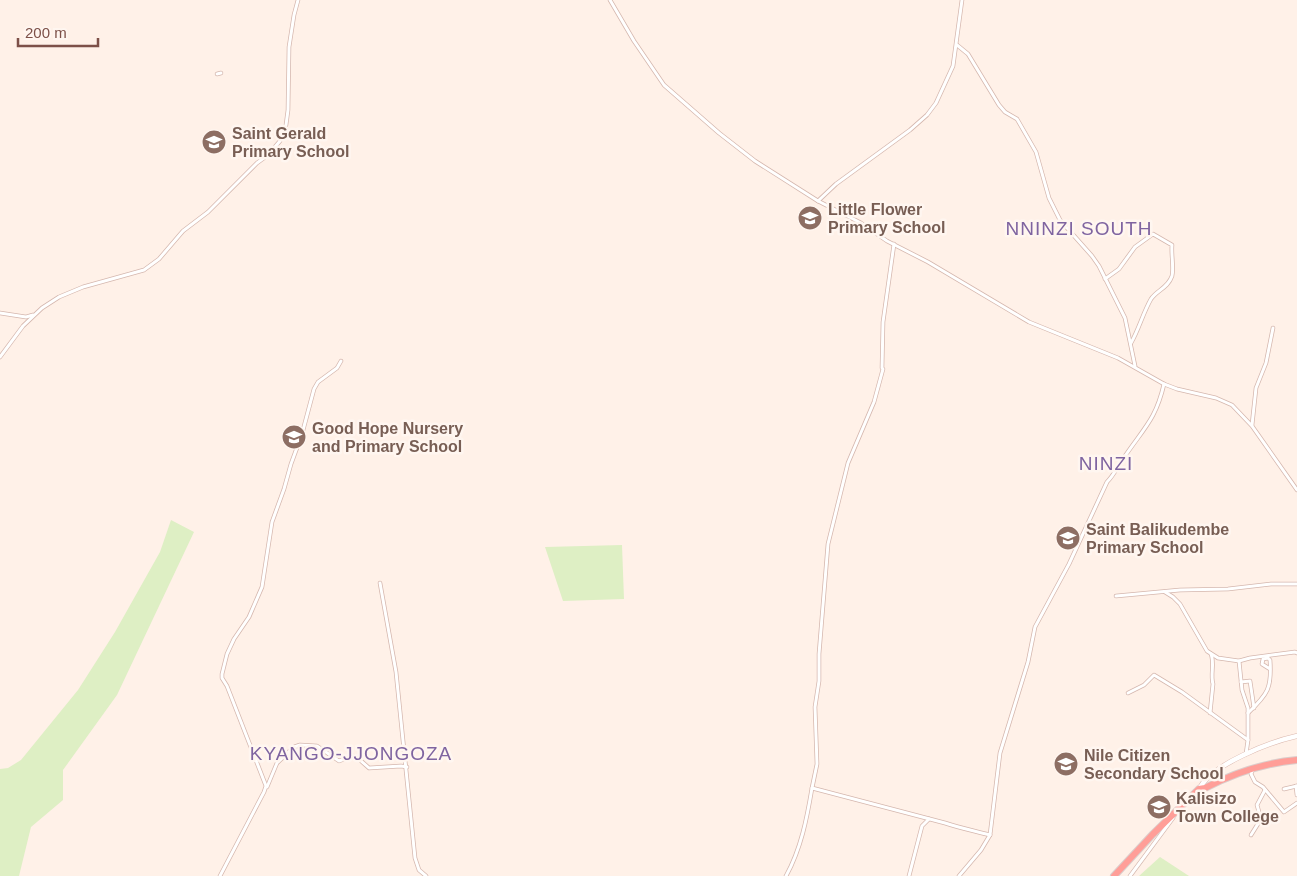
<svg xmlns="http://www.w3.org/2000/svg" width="1297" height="876" viewBox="0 0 1297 876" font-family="Arial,sans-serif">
<rect width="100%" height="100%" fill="#fff1e8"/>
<g fill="#deefc4">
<polygon points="171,520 194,532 117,695 63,770 63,800 31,827 19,876 0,876 0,769 8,768 21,760 78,690 115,632 160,552"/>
<polygon points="622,545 624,599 563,601 545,547"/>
<polygon points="1160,857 1189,876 1139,876"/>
</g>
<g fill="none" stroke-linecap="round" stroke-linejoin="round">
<defs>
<g id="street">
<polyline points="610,0 634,41 664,85 719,133 755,161 818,201 861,223 887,241 928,262 1029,322 1118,358 1164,384 1177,389 1216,398 1232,405 1252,426 1297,490"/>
<polyline points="957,45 968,54 999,105 1005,112 1017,119 1036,152 1049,198 1060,220 1092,256 1099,266 1125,318 1135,366"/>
<polyline points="217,74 221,73"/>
<polyline points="818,201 836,184 910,130 927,115 936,103 953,66 962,0"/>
<path d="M894,244l-11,78 -1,46 1,1 -9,33 -26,61 -20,81 -9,110v27l-4,26 2,57 -5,24 133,35c15,5 30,8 45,12l10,-82 28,-91 7,-35 34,-63 38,-82c8,-8 11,-17 18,-26 19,-28 31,-37 39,-72"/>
<path d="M1105,279l14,-10 16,-22 18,-13 19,11c-1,9 2,23 0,31 -4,12 -15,14 -21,23 -8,14 -12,30 -20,44"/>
<polyline points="0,313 26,317 33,315"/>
<polyline points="0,357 23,326 42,308 59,297 83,287 144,270 159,259 183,231 208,212 257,163 268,155 280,141 286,125 288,110 289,47 294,15 298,0"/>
<polyline points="1252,425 1256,388 1266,363 1273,328"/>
<polyline points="380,583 396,672 415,858 419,870 426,876"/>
<polyline points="1165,592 1173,597 1180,604 1207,651 1218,658 1239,661 1250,658 1295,652 1297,653"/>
<polyline points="1116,596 1180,590 1228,589 1271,584 1297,584"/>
<polyline points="1239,661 1242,690 1248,708 1248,740"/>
<polyline points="1241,682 1250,681 1254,708"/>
<polyline points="1128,693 1144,685 1154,675 1182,692 1248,740 1246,754"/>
<path d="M1210,713l3,-29c-3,-10 2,-20 -2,-30"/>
<path d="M1248,713c20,-19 24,-25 22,-53l-2,-2 -5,1 -1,5 8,5"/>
<polyline points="1253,769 1251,774 1255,782 1263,787 1284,812 1297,803"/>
<polyline points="1296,786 1297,795"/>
<polyline points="267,787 277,763 294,747 300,745 317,746 339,761 353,756 360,760 369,768 401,766 407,767"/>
<polyline points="1284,789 1297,786"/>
<polyline points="1251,835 1261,819 1257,805 1265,790"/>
<polyline points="220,876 264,792 266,786 227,686 222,678 222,674 227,654 234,639 249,617 262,587 272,522 284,489 291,464 302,434 314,389 318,382 337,368 341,361"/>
<path d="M786,876c15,-27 21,-58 26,-88"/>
<polyline points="909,876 922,826 929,819"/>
<polyline points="959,876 981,850 990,835"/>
<polyline points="1130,876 1173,818"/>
</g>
<path id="secondary" d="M1199,789c13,-25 71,-47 98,-53"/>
<path id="highway" d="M1114,876l39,-42 46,-45 6,-1c29,-15 59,-25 92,-28"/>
</defs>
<use href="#street" stroke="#d5b7ae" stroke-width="4.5"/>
<use href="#secondary" stroke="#dbb8ae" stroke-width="5.5"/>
<use href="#highway" stroke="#dbcecc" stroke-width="8"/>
<use href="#street" stroke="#fff" stroke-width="3"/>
<use href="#secondary" stroke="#fff" stroke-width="4.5"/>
<use href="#highway" stroke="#ff9e98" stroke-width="6"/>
</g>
<defs>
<symbol id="school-disc" viewBox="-11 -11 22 22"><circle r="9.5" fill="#8d6e63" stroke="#fff6f0"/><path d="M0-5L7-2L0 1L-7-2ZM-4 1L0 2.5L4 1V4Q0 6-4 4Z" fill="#fff"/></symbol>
</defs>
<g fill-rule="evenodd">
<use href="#school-disc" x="200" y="128" width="28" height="28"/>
<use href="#school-disc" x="796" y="204" width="28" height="28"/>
<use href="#school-disc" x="280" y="423" width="28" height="28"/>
<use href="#school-disc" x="1054" y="524" width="28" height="28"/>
<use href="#school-disc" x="1052" y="750" width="28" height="28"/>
<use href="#school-disc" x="1145" y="793" width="28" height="28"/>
</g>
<g text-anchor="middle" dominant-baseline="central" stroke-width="5" stroke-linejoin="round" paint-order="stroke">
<g font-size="16" font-weight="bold" fill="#785e54" stroke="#fff6f0" text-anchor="start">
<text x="232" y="133">Saint Gerald<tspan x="232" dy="18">Primary School</tspan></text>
<text x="828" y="209">Little Flower<tspan x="828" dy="18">Primary School</tspan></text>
<text x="312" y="428">Good Hope Nursery<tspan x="312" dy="18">and Primary School</tspan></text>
<text x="1086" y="529">Saint Balikudembe<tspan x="1086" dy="18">Primary School</tspan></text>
<text x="1084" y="755">Nile Citizen<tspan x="1084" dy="18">Secondary School</tspan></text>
<text x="1176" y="798">Kalisizo<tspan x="1176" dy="18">Town College</tspan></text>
</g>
<g font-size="19" letter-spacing="1" fill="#7f64a0" stroke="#fff6f0">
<text x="1079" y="228">NNINZI SOUTH</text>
<text x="1106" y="463">NINZI</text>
<text x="351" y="753">KYANGO-JJONGOZA</text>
</g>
</g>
<path d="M18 38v8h80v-8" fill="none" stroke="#7d5048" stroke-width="2.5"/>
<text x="25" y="38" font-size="15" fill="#7d5048" stroke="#fff6f0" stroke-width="4" paint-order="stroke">200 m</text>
</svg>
